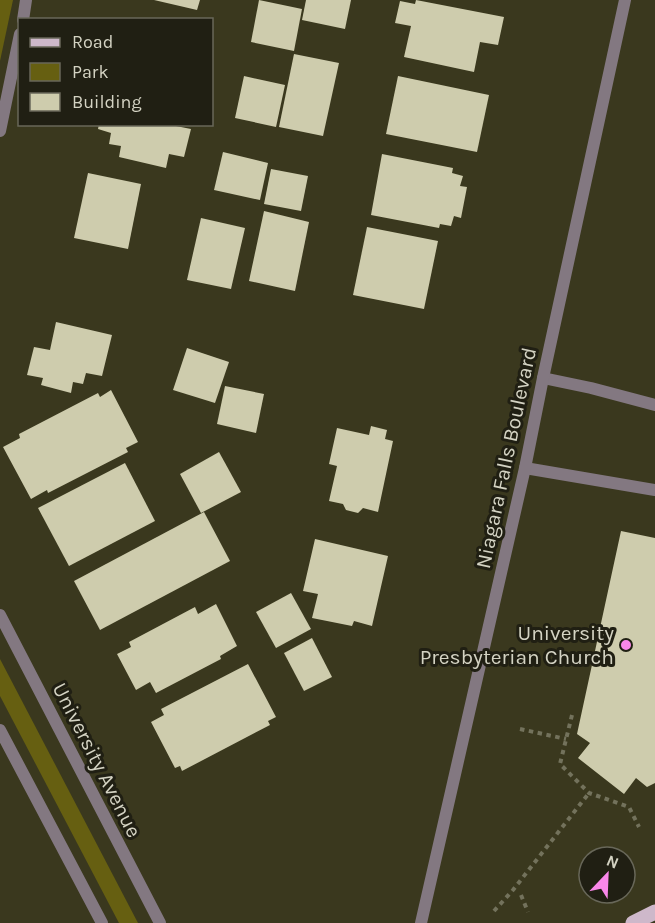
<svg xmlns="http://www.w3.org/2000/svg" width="655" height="923" viewBox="0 0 655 923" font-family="Karla,sans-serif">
<rect width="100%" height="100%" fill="#3a381e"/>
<g fill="#665f11">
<polygon points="0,0 13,0 0,61"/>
<polygon points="0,659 138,923 119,923 0,696"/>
</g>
<g fill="#ceccad">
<polygon points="154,0 200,0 197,10"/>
<polygon points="259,0 302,9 294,51 251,42"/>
<polygon points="306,0 351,0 345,29 302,20"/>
<polygon points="416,0 504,17 498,45 480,42 474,72 404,57 411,26 395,23 400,1 415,4"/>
<polygon points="294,54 339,63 323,136 279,127"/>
<polygon points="244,76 285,85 276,127 235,118"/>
<polygon points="398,76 489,95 477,152 386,134"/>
<polygon points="99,124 176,124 176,126 191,129 184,157 169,154 166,168 119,157 121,146 109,144 111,133 98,129"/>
<polygon points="223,152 268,163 260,200 214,190"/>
<polygon points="382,154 453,168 452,173 463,176 460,186 467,187 461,218 454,216 451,226 440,224 439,228 371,215"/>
<polygon points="271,169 308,176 301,211 264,204"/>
<polygon points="88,173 141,184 128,249 74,238"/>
<polygon points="264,211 309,222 295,291 249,281"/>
<polygon points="201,218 245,228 231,289 187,280"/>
<polygon points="367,227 438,241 424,309 353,295"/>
<polygon points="56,322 112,335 102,376 86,373 83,384 73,382 71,393 41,385 43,378 27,375 34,347 50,350"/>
<polygon points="187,348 229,362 215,403 173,390"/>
<polygon points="225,386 264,394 256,433 217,424"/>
<polygon points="111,390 138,442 126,448 128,452 48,493 47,490 31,499 3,447 20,438 19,434 98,393 100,397"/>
<polygon points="371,426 387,430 385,439 393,441 378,512 363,508 358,513 346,510 343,504 329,501 337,466 329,464 337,428 369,435"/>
<polygon points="219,452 241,492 201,513 180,474"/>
<polygon points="125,463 155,521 69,566 38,508"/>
<polygon points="204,512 230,561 100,630 74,581"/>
<polygon points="621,531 655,538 655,783 647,787 636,778 624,794 578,758 590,743 577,734"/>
<polygon points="315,539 388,556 372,626 354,621 352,626 312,618 318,594 303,591"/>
<polygon points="291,593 311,629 276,648 256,612"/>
<polygon points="216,604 237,646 220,656 221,659 156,693 150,682 136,690 117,654 131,647 129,642 195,607 198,614"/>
<polygon points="312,638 332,677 304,691 284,653"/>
<polygon points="248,664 276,717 268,721 270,725 182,771 180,766 175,768 151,722 164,715 161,709"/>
</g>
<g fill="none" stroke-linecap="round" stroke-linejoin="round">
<g stroke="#73725c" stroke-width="4" stroke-dasharray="4.5 4.5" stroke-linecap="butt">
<polyline points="572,715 560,764 589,793 629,807 639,827"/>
<polyline points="520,729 566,739"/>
<polyline points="521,895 528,912"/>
<polyline points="494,911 513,890 589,793"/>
</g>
<g stroke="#837881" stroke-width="12">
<polyline points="543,378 591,388 655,405"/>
<polyline points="525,468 655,490"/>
</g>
<g stroke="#837881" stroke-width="12">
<polyline points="23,20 26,0"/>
<polyline points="0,131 20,34"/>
<polyline points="0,615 160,923"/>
<polyline points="0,730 102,923"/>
<polyline points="421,923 525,468 543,378 625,0"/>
</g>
<polyline stroke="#ceb8ca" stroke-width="15" points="633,923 655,912"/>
</g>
<circle fill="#f987e9" stroke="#201f13" stroke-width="2" cx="626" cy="645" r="6"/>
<g text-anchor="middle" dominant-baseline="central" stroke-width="6" stroke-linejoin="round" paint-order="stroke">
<g font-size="21" fill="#d4d3c3" stroke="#201f13">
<text transform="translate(506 458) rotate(-78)">Niagara Falls Boulevard</text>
<text transform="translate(97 760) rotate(63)">University Avenue</text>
</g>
<g font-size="21" fill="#d4d3c3" stroke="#201f13" text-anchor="end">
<text x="614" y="633">University<tspan x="614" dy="24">Presbyterian Church</tspan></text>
</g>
</g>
<rect x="18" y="18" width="195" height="108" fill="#201f13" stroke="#686759" stroke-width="1.5"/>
<rect x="30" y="38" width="30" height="9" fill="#ceb8ca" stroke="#686759" stroke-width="1.5"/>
<text x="72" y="48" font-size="18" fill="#d4d3c3">Road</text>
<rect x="30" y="63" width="30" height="18" fill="#665f11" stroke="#686759" stroke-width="1.5"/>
<text x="72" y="78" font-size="18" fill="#d4d3c3">Park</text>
<rect x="30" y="93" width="30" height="18" fill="#ceccad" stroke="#686759" stroke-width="1.5"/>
<text x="72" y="108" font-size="18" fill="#d4d3c3">Building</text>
<g transform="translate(607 875) rotate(23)"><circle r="28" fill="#201f13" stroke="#686759" stroke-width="1.5"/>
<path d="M0-4.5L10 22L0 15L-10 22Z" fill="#f987e9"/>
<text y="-9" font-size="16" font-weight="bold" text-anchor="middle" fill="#d4d3c3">N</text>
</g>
</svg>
